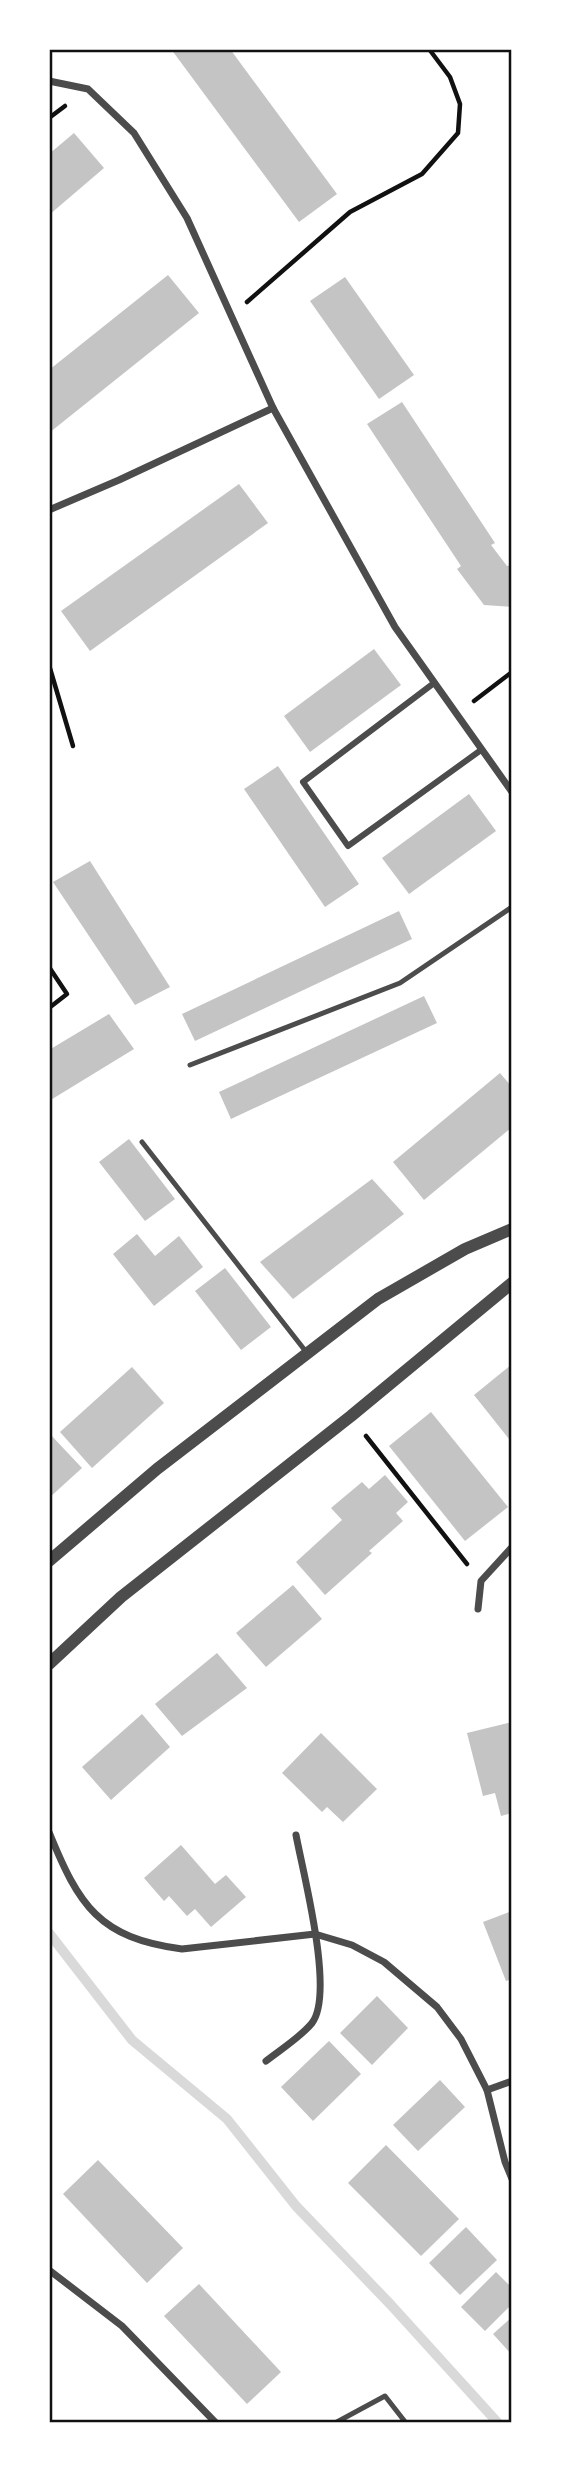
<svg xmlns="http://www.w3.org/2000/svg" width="561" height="2472" viewBox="0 0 561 2472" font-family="'Titillium Web',sans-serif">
<rect width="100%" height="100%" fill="#fff"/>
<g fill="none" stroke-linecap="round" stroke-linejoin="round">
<polyline stroke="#d9d9d9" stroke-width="10" points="49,1933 132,2040 227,2119 296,2206 391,2305 498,2423"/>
</g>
<g fill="#c4c4c4">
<polygon points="171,49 230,49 337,194 299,222"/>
<polygon points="74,133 104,168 49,215 49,154"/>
<polygon points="168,275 199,313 49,433 49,370"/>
<polygon points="345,277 414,375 379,399 310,301"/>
<polygon points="402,402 495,543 491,545 507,566 512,565 512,607 484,605 457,569 461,566 367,424"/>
<polygon points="239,484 268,523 90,651 61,611"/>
<polygon points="374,649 401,685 310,752 284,716"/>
<polygon points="278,766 359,884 325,907 244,789"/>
<polygon points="469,794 496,831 409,894 382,858"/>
<polygon points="90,861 170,987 135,1005 53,882"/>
<polygon points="399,911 412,939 195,1041 182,1014"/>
<polygon points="424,996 437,1023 231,1119 219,1092"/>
<polygon points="109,1014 134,1049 49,1101 49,1050"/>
<polygon points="500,1073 512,1087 512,1127 424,1200 393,1162"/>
<polygon points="129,1139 175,1199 145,1221 99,1162"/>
<polygon points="372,1179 404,1214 293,1299 260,1262"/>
<polygon points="137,1234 155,1256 179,1236 203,1267 154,1306 113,1254"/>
<polygon points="225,1268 271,1327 241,1350 195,1291"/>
<polygon points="512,1364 512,1436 509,1439 474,1395"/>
<polygon points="132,1367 164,1403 92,1468 60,1432"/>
<polygon points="431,1412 508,1507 465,1541 389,1446"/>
<polygon points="49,1433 82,1468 49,1498"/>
<polygon points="385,1475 408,1502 396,1513 403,1521 369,1551 372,1553 325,1595 296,1562 342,1520 331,1508 362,1482 369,1489"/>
<polygon points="293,1585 322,1619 266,1667 236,1633"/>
<polygon points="217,1653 247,1688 182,1736 155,1704"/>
<polygon points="142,1714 170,1747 111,1800 82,1767"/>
<polygon points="512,1722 512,1813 501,1816 495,1793 483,1796 467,1733"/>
<polygon points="321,1733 377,1789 343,1822 327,1807 322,1812 282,1773"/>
<polygon points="181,1845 215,1884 226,1875 246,1897 211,1927 195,1909 187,1916 169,1896 164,1901 144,1878"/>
<polygon points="512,1911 512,1979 506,1981 483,1922"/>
<polygon points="377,1996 408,2028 372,2065 340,2033"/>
<polygon points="329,2041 361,2074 313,2121 281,2087"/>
<polygon points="440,2080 465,2107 418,2151 393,2125"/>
<polygon points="386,2145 459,2219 421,2256 348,2183"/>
<polygon points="98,2160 183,2248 147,2283 63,2194"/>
<polygon points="466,2227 497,2260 460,2295 429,2263"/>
<polygon points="496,2272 512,2288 512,2304 485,2331 461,2307"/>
<polygon points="199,2284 281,2372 247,2404 164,2316"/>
<polygon points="512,2317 512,2355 493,2334"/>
</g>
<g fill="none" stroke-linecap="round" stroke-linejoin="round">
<g stroke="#111" stroke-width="4.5">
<polyline points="49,118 65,106"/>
<polyline points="247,302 350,212 422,174 458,133 460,104 450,77 429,49"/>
<polyline points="49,665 73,746"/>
<polyline points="474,701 512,672"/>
<polyline points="49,967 67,994 49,1008"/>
<polyline points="366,1436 467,1564"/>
</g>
<g stroke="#4c4c4c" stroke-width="5">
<polyline points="190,1065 400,983 512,907"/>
<polyline points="142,1142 307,1353"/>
<polyline points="335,2423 385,2396 406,2423"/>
</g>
<polyline stroke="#4c4c4c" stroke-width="6" points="434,683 303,782 348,846 481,750"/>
<g stroke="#4c4c4c" stroke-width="7">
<polyline points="49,81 88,89 134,133 187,218 273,408 395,627 512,792"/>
<polyline points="49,510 119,480 273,408"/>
<polyline points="478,1609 481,1581 512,1547"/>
<path d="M49,1832c30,74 50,106 133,117l133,-15 37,11 32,17 53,45 24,32 26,51 18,72 7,17"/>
<path d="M266,2061c14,-11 36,-25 46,-38 23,-30 -9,-150 -16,-188"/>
<polyline points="487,2090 512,2081"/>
<polyline points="49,2270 122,2326 216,2423"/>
</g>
<g stroke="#4c4c4c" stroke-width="12">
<polyline points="49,1561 157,1469 378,1299 465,1249 512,1229"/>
<polyline points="49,1664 121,1597 351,1416 512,1283"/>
</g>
</g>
<rect width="561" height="2472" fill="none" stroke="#ffffff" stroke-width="102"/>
<rect x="51" y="51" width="459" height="2370" fill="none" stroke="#111" stroke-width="2.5"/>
</svg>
